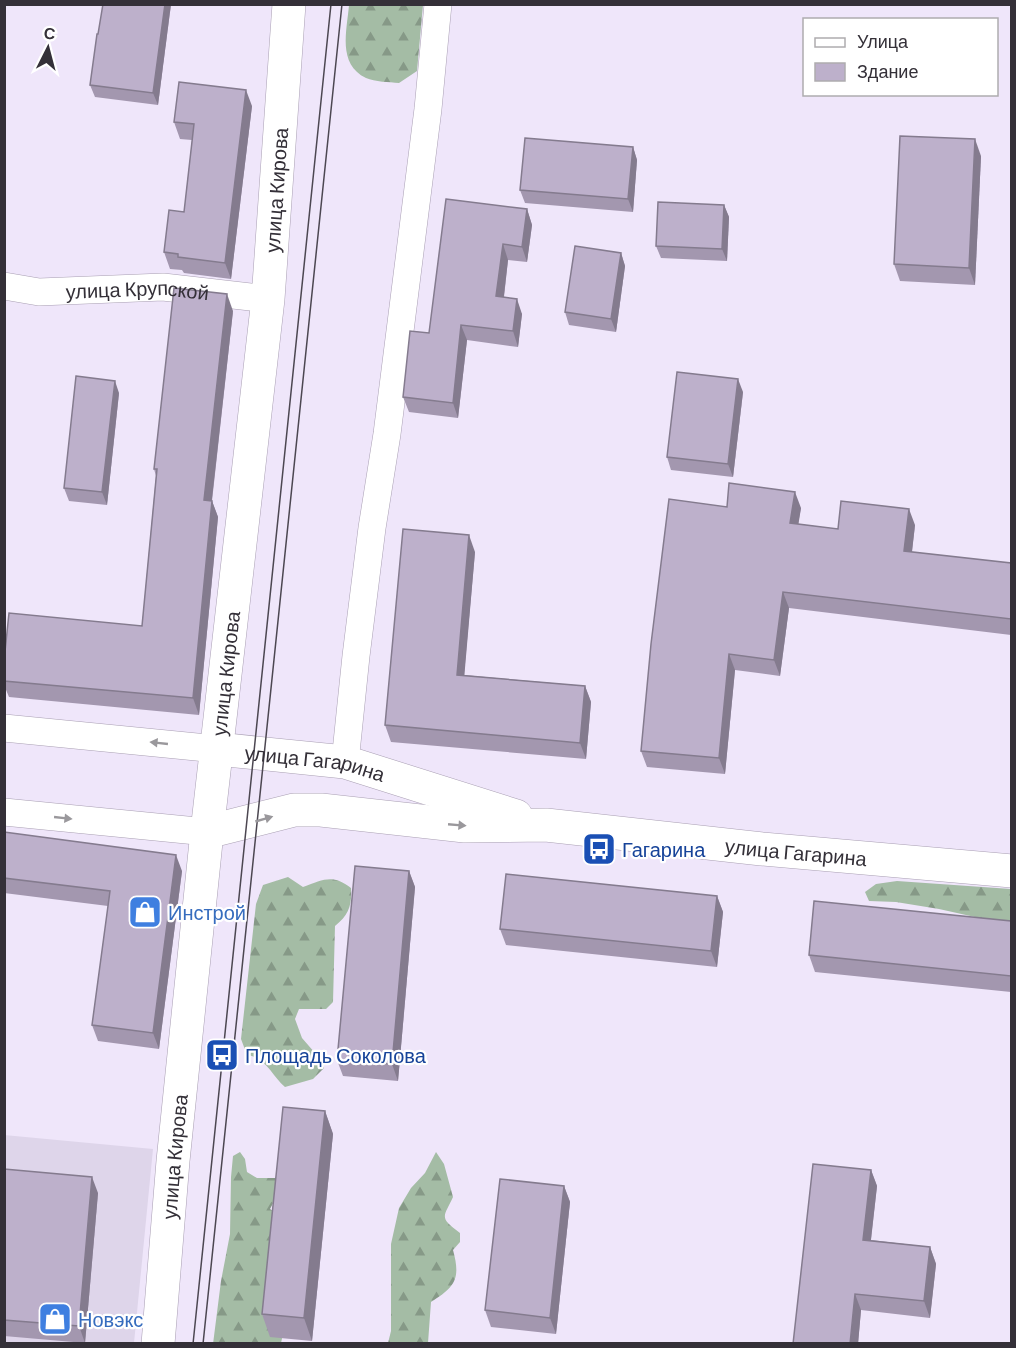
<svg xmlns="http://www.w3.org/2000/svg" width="1016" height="1348" viewBox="0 0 1016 1348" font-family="Barlow,sans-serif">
<defs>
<pattern id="forest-firs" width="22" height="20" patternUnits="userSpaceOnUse" patternTransform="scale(1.5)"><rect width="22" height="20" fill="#a4bca5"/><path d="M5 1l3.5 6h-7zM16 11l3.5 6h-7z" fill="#869987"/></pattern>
</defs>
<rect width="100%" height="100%" fill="#efe6fa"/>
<polygon fill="#ded5ea" points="4,1135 153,1149 134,1343 5,1343"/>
<g fill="url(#forest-firs)">
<path d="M349,5h74l-6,66 -18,12c-10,-1 -24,-1 -33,-5 -29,-14 -19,-48 -17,-73z"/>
<path d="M288,877l15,10c21,-8 30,-13 48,1 1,17 -2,27 -16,38l-2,76 -7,7h-27l-4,10 7,19 13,15 9,15 -11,11 -28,8c-13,-11 -19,-30 -38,-32l-6,-16 15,-135 7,-19z"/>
<polygon points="897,881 1011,889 1011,925 939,909 896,902 869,901 865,892 876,884"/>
<polygon points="240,1152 245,1159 247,1172 257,1178 275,1178 282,1186 270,1209 281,1216 288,1312 281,1343 213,1344 221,1281 230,1234 231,1177 233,1156"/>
<path d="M436,1152l8,12 9,33c-9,20 -15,20 7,36v9l-7,8c8,29 2,37 -22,52l-3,41h-40l3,-12v-87l8,-36 12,-20 14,-15z"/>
</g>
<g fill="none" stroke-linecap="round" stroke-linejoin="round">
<defs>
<g id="street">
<path id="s1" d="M4,286l35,6 124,-5 105,12"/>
<polyline points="4,728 217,749"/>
<polyline points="345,762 356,656 372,528 387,434 428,109 438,4"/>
<polyline points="4,812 207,832"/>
</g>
<g id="secondary">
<path id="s2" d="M217,749l128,13 171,54"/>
<path id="s3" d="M207,832l87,-22h27l144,16 81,-1 216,24 250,22"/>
<path id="s4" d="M158,1344l15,-183 34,-329 61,-533 21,-295"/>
</g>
</defs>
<use href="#street" stroke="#a99fb3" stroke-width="28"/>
<use href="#secondary" stroke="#a99fb3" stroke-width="34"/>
<use href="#street" stroke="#fff" stroke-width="27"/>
<use href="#secondary" stroke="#fff" stroke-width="33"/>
<g stroke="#4c4751" stroke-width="1.5">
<polyline points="193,1344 331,4"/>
<polyline points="203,1344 342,4"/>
</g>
</g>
<g fill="#a397af">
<polygon points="171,4 158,105 95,97 90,85 98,34"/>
<polygon points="252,106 231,279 184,273 182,270 170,269 164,252 184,212 192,140 180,139 174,122"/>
<polygon points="633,147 637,160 633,212 525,203 520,190"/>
<polygon points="981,156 975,285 900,281 894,264"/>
<polygon points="724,205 729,217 727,261 661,258 656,246"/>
<polygon points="527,209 532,225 527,262 508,260 504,297 522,314 518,347 467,340 458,418 409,412 403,397"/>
<polygon points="621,253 625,266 616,332 569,325 565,312"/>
<polygon points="233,311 212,501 218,517 199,715 9,697 4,685 4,661 142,626 156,476 154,469"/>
<polygon points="743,392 733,477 671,470 667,457"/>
<polygon points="119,393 107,505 69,501 64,488"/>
<polygon points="727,507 801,508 798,524 838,529 915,525 912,552 1011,563 1011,635 789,608 780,676 735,670 725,774 647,767 641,751"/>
<polygon points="475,552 464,675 585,686 591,702 586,759 391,742 385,725"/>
<polygon points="4,832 182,871 159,1049 98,1041 92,1025 108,906 4,893"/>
<polygon points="409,871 415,887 398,1081 343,1076 337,1060"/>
<polygon points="717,896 723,912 717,967 506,945 500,929"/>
<polygon points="1011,921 1011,992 815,972 809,955"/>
<polygon points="325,1111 333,1134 312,1341 270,1337 262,1314"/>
<polygon points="813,1164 871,1170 877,1186 871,1240 930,1247 936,1264 930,1318 861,1310 858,1344"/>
<polygon points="4,1169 98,1193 85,1343 4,1336"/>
<polygon points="564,1186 570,1202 556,1334 491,1327 485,1310"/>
</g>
<g fill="#847b8e">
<polygon points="165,4 171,4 158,105 153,93"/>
<polygon points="246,90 252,106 231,279 225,263"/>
<polygon points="975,139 981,156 975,285 969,268"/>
<polygon points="633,147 637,160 633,212 628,199"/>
<polygon points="724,205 729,217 727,261 722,249"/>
<polygon points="527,209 532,225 527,262 522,247"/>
<polygon points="503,244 508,260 502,312 496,296"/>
<polygon points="621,253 625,266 616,332 611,319"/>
<polygon points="227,294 233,311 210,516 204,500"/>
<polygon points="517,299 522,314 518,347 513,331"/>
<polygon points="461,325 467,340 458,418 453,403"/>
<polygon points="738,379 743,392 733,477 728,464"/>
<polygon points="115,381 119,393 107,505 102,492"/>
<polygon points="795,492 801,508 796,539 790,523"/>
<polygon points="212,501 218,517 199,715 193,698"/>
<polygon points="909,509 915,525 910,568 904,551"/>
<polygon points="469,535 475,552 463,691 457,675"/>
<polygon points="783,592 789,608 780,676 774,660"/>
<polygon points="729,654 735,670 725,774 719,758"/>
<polygon points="585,686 591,702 586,759 580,743"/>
<polygon points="176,855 182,871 159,1049 153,1033"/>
<polygon points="409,871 415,887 398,1081 392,1064"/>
<polygon points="717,896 723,912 717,967 711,951"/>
<polygon points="325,1111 333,1134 312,1341 304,1318"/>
<polygon points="871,1170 877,1186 869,1256 863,1240"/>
<polygon points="92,1177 98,1193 85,1343 79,1326"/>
<polygon points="564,1186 570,1202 556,1334 550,1318"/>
<polygon points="930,1247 936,1264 930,1318 924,1301"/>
<polygon points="855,1294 861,1310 858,1344 850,1344"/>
</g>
<g fill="#bdb0cb" stroke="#847b8e" stroke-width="1.5">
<polygon points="103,4 165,4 153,93 90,85 97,34 98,34"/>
<polygon points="179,82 246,90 225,263 178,257 178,254 164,252 169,210 184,212 194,124 174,122"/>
<polygon points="900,136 975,139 969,268 894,264"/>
<polygon points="525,138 633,147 628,199 520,190"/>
<polygon points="446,199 527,209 522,247 503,244 496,296 517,299 513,331 461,325 453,403 403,397 410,331 429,333"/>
<polygon points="658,202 724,205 722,249 656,246"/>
<polygon points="575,246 621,253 611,319 565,312"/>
<polygon points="174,288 227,294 204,500 212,501 193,698 4,681 4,661 9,613 142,626 157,469 154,469"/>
<polygon points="677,372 738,379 728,464 667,457"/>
<polygon points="76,376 115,381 102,492 64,488"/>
<polygon points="729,483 795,492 790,523 838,529 841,501 909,509 904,551 1011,563 1011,619 783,592 774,660 729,654 719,758 641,751 651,644 669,499 727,507"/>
<polygon points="403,529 469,535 457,675 585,686 580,743 385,725"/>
<polygon points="4,832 176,855 153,1033 92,1025 110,891 4,878"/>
<polygon points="355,866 409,871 392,1064 337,1060"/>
<polygon points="506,874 717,896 711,951 500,929"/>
<polygon points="814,901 1011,921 1011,976 809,955"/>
<polygon points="283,1107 325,1111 304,1318 262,1314"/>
<polygon points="813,1164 871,1170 863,1240 930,1247 924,1301 855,1294 850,1344 793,1344"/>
<polygon points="4,1169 92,1177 79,1326 4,1320"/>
<polygon points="500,1179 564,1186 550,1318 485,1310"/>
</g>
<defs><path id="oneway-solid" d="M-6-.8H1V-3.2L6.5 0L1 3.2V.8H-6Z" transform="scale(1.5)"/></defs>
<g fill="#9a989c">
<use href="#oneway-solid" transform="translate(159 743) rotate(-174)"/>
<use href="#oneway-solid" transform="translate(63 818) rotate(6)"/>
<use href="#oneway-solid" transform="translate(264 819) rotate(-16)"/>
<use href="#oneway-solid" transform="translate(457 825) rotate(5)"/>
</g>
<defs>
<symbol id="bus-square" viewBox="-11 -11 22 22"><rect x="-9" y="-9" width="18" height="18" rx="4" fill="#1a4fb4" stroke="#fff"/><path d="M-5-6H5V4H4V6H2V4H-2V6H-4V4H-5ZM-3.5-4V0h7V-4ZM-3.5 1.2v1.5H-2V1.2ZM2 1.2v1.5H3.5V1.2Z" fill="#fff"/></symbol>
<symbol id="shop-square" viewBox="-11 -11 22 22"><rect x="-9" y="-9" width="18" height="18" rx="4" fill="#3f7fe0" stroke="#fff"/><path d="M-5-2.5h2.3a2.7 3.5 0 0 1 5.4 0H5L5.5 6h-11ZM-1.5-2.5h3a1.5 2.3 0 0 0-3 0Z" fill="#fff"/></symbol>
</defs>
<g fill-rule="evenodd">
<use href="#bus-square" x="580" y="830" width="38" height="38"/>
<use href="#shop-square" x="126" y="893" width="38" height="38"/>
<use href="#bus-square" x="203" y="1036" width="38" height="38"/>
<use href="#shop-square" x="36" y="1300" width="38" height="38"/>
</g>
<g text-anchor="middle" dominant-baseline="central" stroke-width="4.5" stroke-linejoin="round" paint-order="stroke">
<g font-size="20" fill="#343038" stroke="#fff">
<text stroke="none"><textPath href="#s4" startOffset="1160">улица Кирова</textPath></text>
<text stroke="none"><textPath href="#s1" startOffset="134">улица Крупской</textPath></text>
<text stroke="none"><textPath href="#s4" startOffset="674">улица Кирова</textPath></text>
<text stroke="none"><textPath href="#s2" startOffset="99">улица Гагарина</textPath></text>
<text stroke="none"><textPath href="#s3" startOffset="594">улица Гагарина</textPath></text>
<text stroke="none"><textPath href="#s4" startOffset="188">улица Кирова</textPath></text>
</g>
<g font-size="20" fill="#164399" stroke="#fff" text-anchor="start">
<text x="622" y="849">Гагарина</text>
<text x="245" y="1055">Площадь Соколова</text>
</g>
<g font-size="20" fill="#366cbe" stroke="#fff" text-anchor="start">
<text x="168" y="912">Инстрой</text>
<text x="78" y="1319">Новэкс</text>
</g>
</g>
<rect width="1016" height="1348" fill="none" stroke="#343038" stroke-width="12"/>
<rect x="803" y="18" width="195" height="78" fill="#ffffff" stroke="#aeacaf" stroke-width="1.5"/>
<rect x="815" y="38" width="30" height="9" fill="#ffffff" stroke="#aeacaf" stroke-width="1.5"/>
<text x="857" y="48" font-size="18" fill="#343038">Улица</text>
<rect x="815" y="63" width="30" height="18" fill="#bdb0cb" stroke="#aeacaf" stroke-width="1.5"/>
<text x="857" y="78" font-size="18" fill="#343038">Здание</text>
<g transform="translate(48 48) rotate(6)" stroke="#ffffff" stroke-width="4.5" paint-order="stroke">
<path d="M0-4.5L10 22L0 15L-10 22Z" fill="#343038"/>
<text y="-9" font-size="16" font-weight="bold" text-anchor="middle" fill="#343038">С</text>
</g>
</svg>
